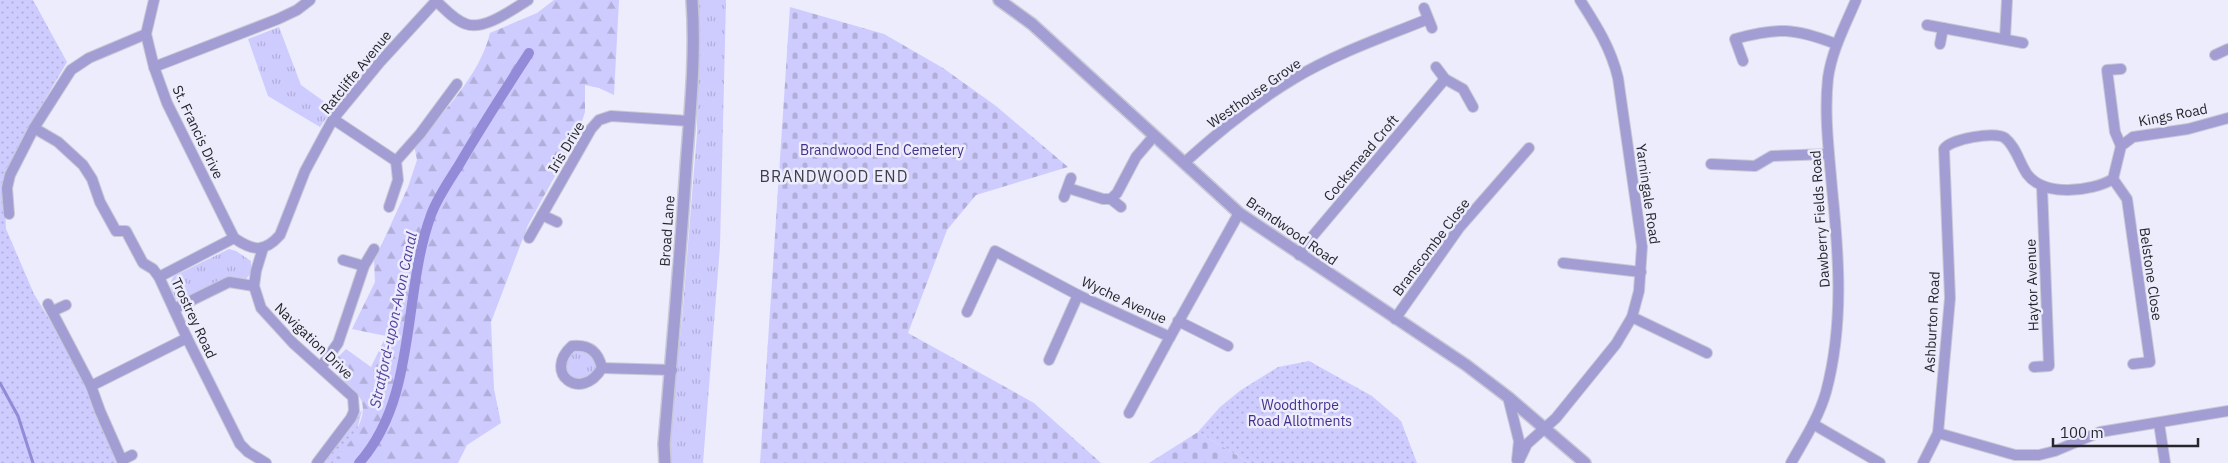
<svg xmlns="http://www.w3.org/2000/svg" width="2228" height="463" viewBox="0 0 2228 463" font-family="'IBM Plex Sans',sans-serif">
<defs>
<pattern id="grass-tufts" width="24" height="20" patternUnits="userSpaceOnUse" patternTransform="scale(1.25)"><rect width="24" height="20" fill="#cecbfe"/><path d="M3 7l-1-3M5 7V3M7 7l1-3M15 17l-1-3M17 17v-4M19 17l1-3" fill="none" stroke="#b1aeda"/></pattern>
<pattern id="forest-firs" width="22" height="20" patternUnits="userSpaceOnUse" patternTransform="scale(1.25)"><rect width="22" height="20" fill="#cecbfe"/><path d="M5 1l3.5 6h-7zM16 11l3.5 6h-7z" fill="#b1aeda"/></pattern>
<pattern id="cemetery-stones" width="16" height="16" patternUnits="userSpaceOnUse" patternTransform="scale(1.25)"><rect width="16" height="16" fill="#cecbfe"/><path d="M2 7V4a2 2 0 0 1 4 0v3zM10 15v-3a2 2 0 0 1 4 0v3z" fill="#b1aeda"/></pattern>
<pattern id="park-dots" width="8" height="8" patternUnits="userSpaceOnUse" patternTransform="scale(1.25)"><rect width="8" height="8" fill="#cecbfe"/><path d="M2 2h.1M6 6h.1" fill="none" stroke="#b1aeda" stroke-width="1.8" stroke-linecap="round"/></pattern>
</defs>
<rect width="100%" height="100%" fill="#ececfc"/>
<g fill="url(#grass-tufts)">
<polygon points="698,0 726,0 720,246 703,463 670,463 669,437 682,319 697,133"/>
<polygon points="279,27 301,85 333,108 320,127 268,96 248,39"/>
<path d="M229,249l7,2 15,10v12l-5,6 -22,1 -42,20 -6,-1c-5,-9 -8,-15 -2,-23z"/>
<circle cx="581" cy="365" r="15"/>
</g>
<path fill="url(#forest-firs)" d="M554,0h65l-5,95 -15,-7 -14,-3v27l-8,24 -49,89 -37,97 3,67 7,34 -34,22 -9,18h-125c11,-14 39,-45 27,-65 -9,-16 -20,-12 -27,-36l13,-13 25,18 15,-31 -34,-7 23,-47 -1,-21 34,-74 9,-27 -3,-15c28,-30 67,-72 76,-112l47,-20z"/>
<g fill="url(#cemetery-stones)">
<polygon points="790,7 884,34 943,68 996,106 1068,167 976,195 947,230 908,333 1034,403 1101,463 760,463"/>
<polygon points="1198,432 1250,463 1149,463"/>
</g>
<g fill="url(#park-dots)">
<polygon points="0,0 33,0 67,62 22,139 4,182 6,229 34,294 89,385 94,410 120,463 0,463"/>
<polygon points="1309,361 1372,396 1401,421 1417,463 1250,463 1198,432 1220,407 1241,390 1278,367"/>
<polygon points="362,410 356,434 333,463 322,463"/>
</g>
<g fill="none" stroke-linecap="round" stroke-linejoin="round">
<polyline stroke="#938bd8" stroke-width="3" points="0,383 18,416 33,463"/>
<path stroke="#938bd8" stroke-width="10" d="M359,463c59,-66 43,-169 72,-248 6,-17 18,-34 28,-50 22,-38 46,-75 70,-112"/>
<defs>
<g id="minor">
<path d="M154,0l-8,34 8,33 13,36 67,135c19,13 30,15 46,-3l25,-64 28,-52 47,-57 56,-61"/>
<path d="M435,0c9,8 19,20 31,24 18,7 47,-15 62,-24"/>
<polyline points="1424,8 1432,28"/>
<polyline points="1927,25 2023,43"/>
<polyline points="2005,38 2007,0"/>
<polyline points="1940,44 1943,28"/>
<polyline points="2215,55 2228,49"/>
<path d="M1743,61l-8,-22c42,-12 60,-11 101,5"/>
<polyline points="154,67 278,19 297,10 310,0"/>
<polyline points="1436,67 1445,79 1463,89 1473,107"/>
<polyline points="333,119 396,161 420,134 457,84"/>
<polyline points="34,128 58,142 83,165 92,179 100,202 116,231 126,231 143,263 153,269 159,277 187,338 240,444 248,452 266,463"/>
<polyline points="2121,146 2115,132 2107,70 2121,69"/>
<path d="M1184,163c34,-31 71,-61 111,-85 42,-25 89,-41 133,-59"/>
<polyline points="1711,164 1755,166 1772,156 1829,154"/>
<polyline points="2113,179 2127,199 2150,362 2133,364"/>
<polyline points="1068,188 1103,199 1111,199 1117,193 1136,157 1154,136"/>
<polyline points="1064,197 1071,178"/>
<polyline points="1111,199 1121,207"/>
<polyline points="389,207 398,180 396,161"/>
<polyline points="9,214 7,188 10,175 34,128 71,70 89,58 146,34"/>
<polyline points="542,215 557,222"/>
<polyline points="529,238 591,129 599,120 611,116 689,121"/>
<polyline points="263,248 256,271 254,286 261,308 293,343 353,397 354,411 351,418 317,463"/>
<polyline points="1299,255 1311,238 1445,79"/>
<polyline points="343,260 364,266"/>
<polyline points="1563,263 1641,272"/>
<polyline points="159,277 234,238"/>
<polyline points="48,304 91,386 187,338"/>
<polyline points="174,309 229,282 254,286"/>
<polyline points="53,311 66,305"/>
<polyline points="967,312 995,251 1078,295 1170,337 1239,213"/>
<polyline points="1632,317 1707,353"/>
<polyline points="1395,319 1459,228 1529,148"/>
<polyline points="1178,321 1228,346"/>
<path d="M572,346c17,-2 26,5 30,22 -21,35 -60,5 -30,-22z"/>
<polyline points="1049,360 1078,295"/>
<polyline points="321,367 338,343 364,266 374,249"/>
<polyline points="2034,367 2049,366 2042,187"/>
<polyline points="602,368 672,370"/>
<polyline points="91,386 100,411 123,463"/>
<polyline points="1508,397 1519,441 1517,460"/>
<polyline points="1129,413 1170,337"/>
<polyline points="2159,423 2165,463"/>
<polyline points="1813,424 1880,463"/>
<polyline points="1938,433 2015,455 2039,455 2055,451 2100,432 2228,411"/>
<polyline points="122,460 132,455"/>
<path d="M1518,463l9,-19 29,-26 60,-74 16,-27 7,-26 3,-45 -24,-168c-7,-30 -22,-53 -38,-78"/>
<path d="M1791,463c13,-23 28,-46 35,-71 18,-67 13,-136 6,-204 -3,-36 -8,-74 -4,-110 4,-28 17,-52 28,-78"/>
<path d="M1923,463l15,-30 12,-135 -6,-149c6,-10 51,-18 61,-11 11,9 14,24 22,36 17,23 64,18 86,5l8,-33 12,-9 55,-8 40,-11"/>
</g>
<g id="tertiary">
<polyline points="999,0 1032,24 1239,213 1466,365 1508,397 1585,463"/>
<path d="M665,463l-1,-19c8,-92 16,-184 22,-277 4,-55 10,-111 6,-167"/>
</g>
</defs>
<use href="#minor" stroke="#c8c8d7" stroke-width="12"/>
<use href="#tertiary" stroke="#c8c8d7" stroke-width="14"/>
<use href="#minor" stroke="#a29dd3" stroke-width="10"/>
<use href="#tertiary" stroke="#a29dd3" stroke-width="11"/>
</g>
<g text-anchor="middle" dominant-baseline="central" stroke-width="5" stroke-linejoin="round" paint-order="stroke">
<g font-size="14" fill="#26262c" stroke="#ececfc">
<text transform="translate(356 72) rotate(-51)">Ratcliffe Avenue</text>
<text transform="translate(1254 93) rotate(-35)">Westhouse Grove</text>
<text transform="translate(2173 115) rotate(-11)">Kings Road</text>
<text transform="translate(198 132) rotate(65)">St. Francis Drive</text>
<text transform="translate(566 147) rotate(-59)">Iris Drive</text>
<text transform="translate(1361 158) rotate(-50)">Cocksmead Croft</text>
<text transform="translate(1648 194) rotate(82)">Yarningale Road</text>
<text transform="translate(1820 219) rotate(-94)">Dawberry Fields Road</text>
<text transform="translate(667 231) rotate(-86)">Broad Lane</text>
<text transform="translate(1292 231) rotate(35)">Brandwood Road</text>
<text transform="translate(1431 247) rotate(-53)">Branscombe Close</text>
<text transform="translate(2151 274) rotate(82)">Belstone Close</text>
<text transform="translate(2032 285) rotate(-92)">Haytor Avenue</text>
<text transform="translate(1124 300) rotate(25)">Wyche Avenue</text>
<text transform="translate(194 318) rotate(65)">Trostrey Road</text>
<text transform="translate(1932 322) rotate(-87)">Ashburton Road</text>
<text transform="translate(314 341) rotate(44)">Navigation Drive</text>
</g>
<g font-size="14" fill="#44308b" stroke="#ececfc">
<text x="882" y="150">Brandwood End Cemetery</text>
<text x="1300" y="405">Woodthorpe<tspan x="1300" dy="16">Road Allotments</tspan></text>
</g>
<g font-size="15" font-style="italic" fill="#53429e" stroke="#ececfc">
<text transform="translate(393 320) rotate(-78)">Stratford-upon-Avon Canal</text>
</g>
<g font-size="16" letter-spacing="1" fill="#3f3e4b" stroke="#ececfc">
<text x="834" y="176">BRANDWOOD END</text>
</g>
</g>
<path d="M2053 438v8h145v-8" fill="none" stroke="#26262c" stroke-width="2.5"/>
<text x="2060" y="438" font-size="15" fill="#26262c" stroke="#ececfc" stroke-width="4" paint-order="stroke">100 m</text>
</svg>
